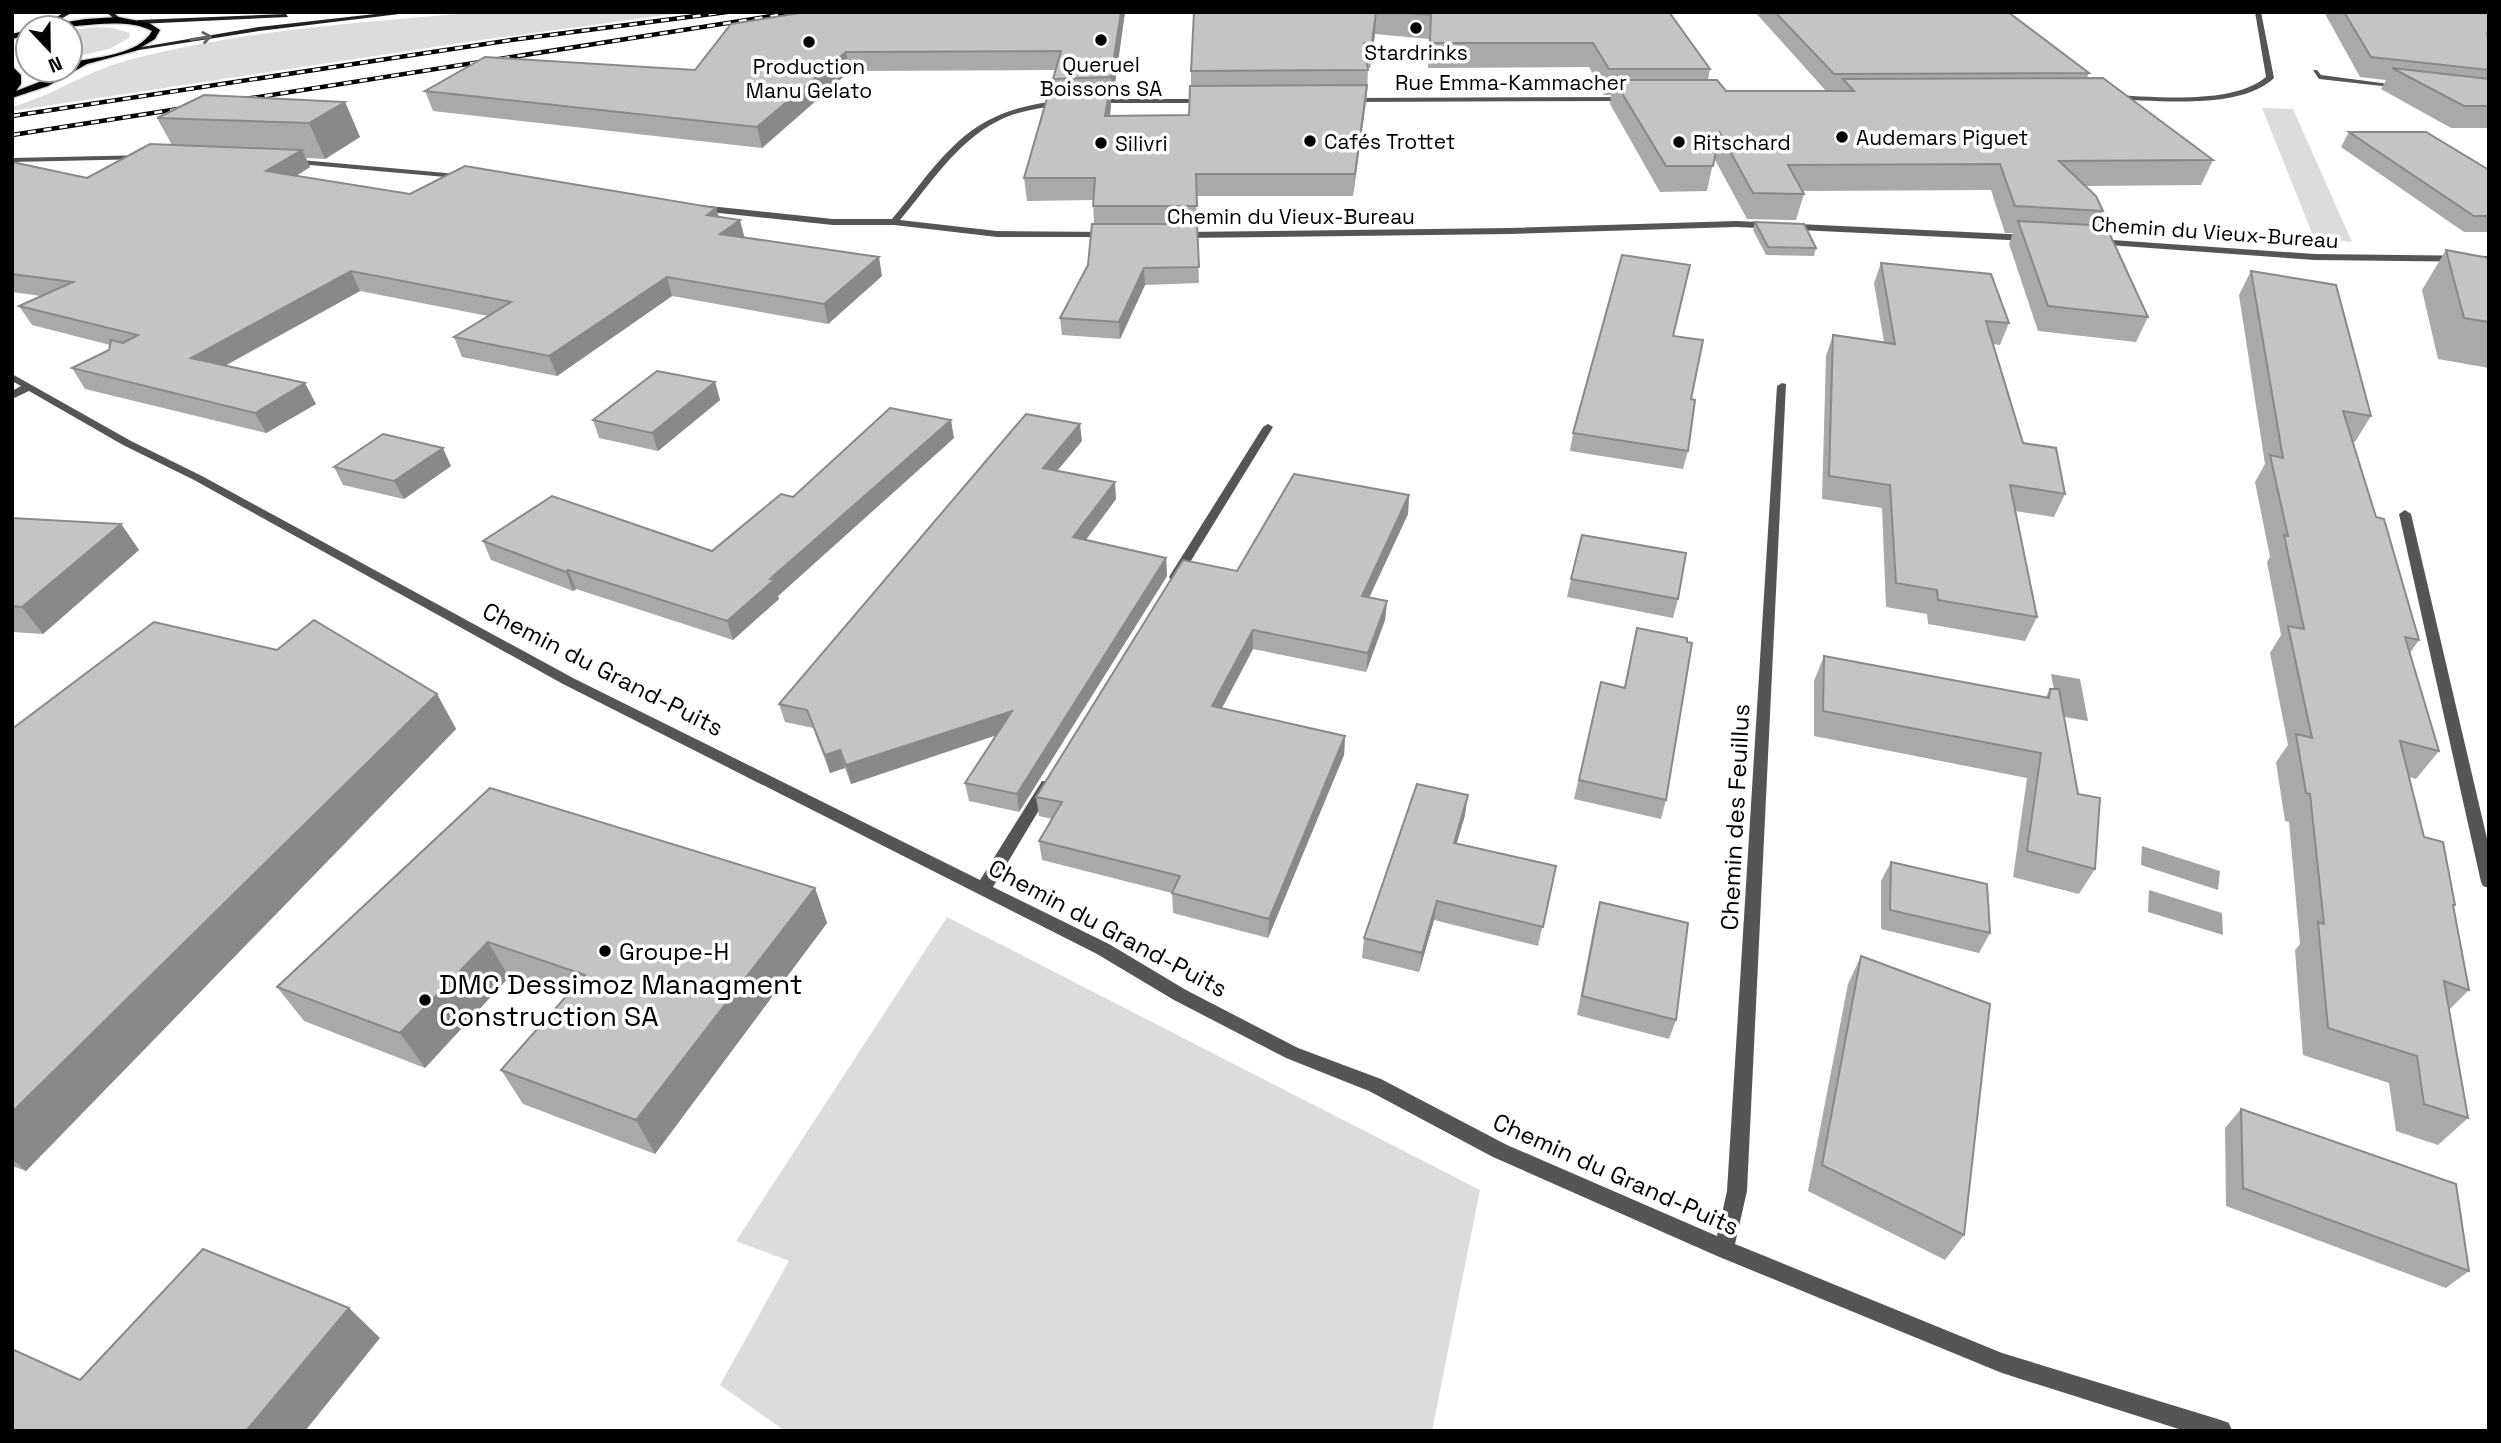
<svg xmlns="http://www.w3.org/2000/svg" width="2501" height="1443" viewBox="0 0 2501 1443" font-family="'Space Grotesk',sans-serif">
<rect width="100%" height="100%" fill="#fff"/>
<g fill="#dcdcdc">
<path d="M483,12h205l-214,29 -462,70v-4c40,-11 73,-35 113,-46 116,-31 238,-39 358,-49z"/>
<polygon points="97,27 113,28 130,33 129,38 109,49 70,58 70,30"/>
<polygon points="2262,108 2293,109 2352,242 2314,238"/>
<polygon points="947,917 1480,1190 1432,1431 785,1431 720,1385 789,1261 736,1241"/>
</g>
<g fill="#a3a3a3">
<polygon points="2051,674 2080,679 2088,721 2059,716"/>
<polygon points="2142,846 2220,871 2218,890 2141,865"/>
<polygon points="2149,890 2222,913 2223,935 2148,912"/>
</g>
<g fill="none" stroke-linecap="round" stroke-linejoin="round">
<defs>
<g id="primary">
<path d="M118,17l31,6 11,7 -5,9 -20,12 -48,13 -39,22 -36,12v-32l9,9v9l-5,7 54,-21v-8c24,-4 69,-7 82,-31 -32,-18 -100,3 -111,-5l45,-7z"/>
<polygon points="28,30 28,35 12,39 12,34"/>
</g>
</defs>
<use href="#primary" stroke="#dbdbdb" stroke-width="3"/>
<g fill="#555" fill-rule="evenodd">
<path d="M2255,12h6l13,66c-34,33 -120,22 -165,21l-4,-2 4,-2c44,1 122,11 157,-18z"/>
<polygon points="2313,70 2317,70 2321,75 2404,86 2400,88 2319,79"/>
<polygon points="1627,97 1631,99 1630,101 1346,102 1342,100 1346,98"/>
<polygon points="1094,99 1207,99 1211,101 1207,103 1091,103 1090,101"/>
<path d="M1063,100l4,2 -1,2c-23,4 -47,6 -68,17 -41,20 -69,65 -98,99l97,11 112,1 3,1v4h-115l-103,-12h-61l-133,-14 -4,-3 4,-3 133,14h59c30,-35 59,-83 103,-102 21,-10 45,-14 68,-17z"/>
<polygon points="150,155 150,159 147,159 12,162 12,158"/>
<polygon points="290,159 468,175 472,177 468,179 287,163 287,159"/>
<polygon points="1736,221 2029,235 2033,238 2029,241 1736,227 1510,234 1182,238 1178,235 1182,232 1510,228"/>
<polygon points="2098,239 2315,254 2489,256 2489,262 2315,260 2095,244 2094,242"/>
<polygon points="12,374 131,441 202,476 573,678 980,880 1042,781 1052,781 1054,785 993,887 1109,944 1186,990 1298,1048 1381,1079 1507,1145 1717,1236 1727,1191 1777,386 1782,383 1786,384 1747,1191 1735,1244 2002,1353 2221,1420 2229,1423 2232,1431 2185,1431 2002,1373 1717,1256 1493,1157 1369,1091 1286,1058 1174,1000 1097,954 563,684 194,480 123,445 29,391 12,399 12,391 21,386 12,381"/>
<polygon points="1268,424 1273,427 1181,577 1175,581 1171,580 1169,577 1263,427"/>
<polygon points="2405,510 2411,514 2489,847 2489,888 2483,886 2481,882 2399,514"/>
</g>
<g fill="#222" fill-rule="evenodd">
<polygon points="65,12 73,12 45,28 37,28"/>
<polygon points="106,12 113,12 122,20 117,21"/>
<polygon points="393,12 416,12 259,31 133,51 130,49 259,27"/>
<polygon points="286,14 288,17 138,24 135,22 138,20"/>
</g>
<use href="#primary" fill="#000" fill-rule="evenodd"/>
<defs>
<g id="rail">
<polyline points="233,101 797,12"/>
<polyline points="12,116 511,40 727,12"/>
<polyline points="12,135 191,107"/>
</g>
</defs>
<use href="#rail" stroke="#000" stroke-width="4.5"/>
<use href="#rail" stroke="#fff" stroke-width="2.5" stroke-dasharray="8" stroke-linecap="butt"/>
</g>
<g fill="#a9a9a9">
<polygon points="1125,12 1113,97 1111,97 1111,106 1110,116 1189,115 1191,86 1191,71 1194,12 1669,12 1710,69 1708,80 1726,91 1826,91 1755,12 2008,12 2089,73 2087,78 2213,160 2201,185 2085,186 2103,211 2097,226 2148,317 2136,342 2038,331 2009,244 2013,233 2005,233 1991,190 1802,191 1804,194 1796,220 1747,219 1714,158 1707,191 1660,192 1610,104 1611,95 1604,95 1589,67 1428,68 1429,39 1375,34 1370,68 1368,68 1367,96 1353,196 1196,196 1199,283 1145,285 1120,339 1062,335 1060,318 1088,265 1094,224 1093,200 1027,201 1024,178 1054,88 1053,79 1055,70 850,71 762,148 433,111 425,91 695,70"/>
<polygon points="2324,12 2489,12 2489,128 2451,128 2381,89 2386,80 2360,77"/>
<polygon points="345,102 360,137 325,159 306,158 310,167 296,176 410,194 716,208 719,217 745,238 882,276 828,324 672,296 557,376 462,357 454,337 488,316 360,291 225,366 316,404 266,433 85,389 72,368 109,350 110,345 32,325 19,306 41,296 12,292 12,162 87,178 172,145 157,118"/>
<polygon points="2349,132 2489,170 2489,232 2464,232 2341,147"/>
<polygon points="1755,222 1816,248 1814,256 1766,255 1753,230"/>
<polygon points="2446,250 2489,258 2489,368 2438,359 2422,290"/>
<polygon points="1881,263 2009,323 2000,345 1993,344 2023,443 2065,494 2054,517 2015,511 2037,617 2025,641 1928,624 1927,614 1886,607 1882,508 1822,499 1826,356 1833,335 1884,342 1874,283"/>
<polygon points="2251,271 2371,416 2355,442 2352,442 2376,517 2419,640 2410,653 2439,751 2416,779 2409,777 2424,837 2455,905 2453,907 2469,990 2449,1010 2468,1118 2438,1145 2396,1131 2389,1083 2303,1055 2295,950 2300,944 2289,822 2285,821 2276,762 2288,745 2270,653 2281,635 2267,562 2270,557 2255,482 2265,464 2239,295"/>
<polygon points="1674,336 1691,399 1688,451 1683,469 1570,451 1573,433"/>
<polygon points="715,382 720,400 658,451 599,438 593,420"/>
<polygon points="954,438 778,596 779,599 733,640 576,589 573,591 491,560 483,541 712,551 793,497"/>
<polygon points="1082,441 1057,471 1116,499 1086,540 1166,558 1167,576 1019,812 969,801 965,783 996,735 851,784 845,768 830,773 813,728 785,722 779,704"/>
<polygon points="451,466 404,499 343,485 334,467"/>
<polygon points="1409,495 1408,514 1369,598 1387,601 1385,620 1366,672 1253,649 1222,708 1345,736 1344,755 1268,938 1173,913 1172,893 1042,860 1039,841 1052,819 1039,816 1036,797 1237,571"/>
<polygon points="12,518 121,524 139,550 43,634 12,632"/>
<polygon points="1571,579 1678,599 1673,618 1567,597"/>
<polygon points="1637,628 1666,800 1661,819 1574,799 1601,682 1624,687"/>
<polygon points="1824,656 2046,697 2050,689 2095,869 2079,894 2013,877 2027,778 1814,736 1814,681"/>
<polygon points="437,694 456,729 26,1171 12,1166 12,729"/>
<polygon points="490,788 815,888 827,923 655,1154 523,1104 501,1070 566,996 509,977 425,1068 304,1021 277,987"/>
<polygon points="1465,815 1457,843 1556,866 1538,946 1434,920 1419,972 1362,958 1364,938"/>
<polygon points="1891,862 1990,933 1979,953 1881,929 1881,881"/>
<polygon points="1600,902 1676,1020 1669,1039 1577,1015 1595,921"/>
<polygon points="1861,956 1964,1235 1945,1260 1808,1191 1848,984"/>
<polygon points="2241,1109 2469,1271 2446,1288 2226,1206 2225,1128"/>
</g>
<g fill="#898989">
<polygon points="1121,12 1125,12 1113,97 1111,77"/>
<polygon points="1376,12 1375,34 1370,68 1372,43"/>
<polygon points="846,52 850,71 762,148 757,127"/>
<polygon points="1367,85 1365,105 1353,196 1355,174"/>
<polygon points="1110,86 1111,106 1107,137 1105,116"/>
<polygon points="345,102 360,137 325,159 309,123"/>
<polygon points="302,150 310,167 275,189 266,171"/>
<polygon points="716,208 721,226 707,215"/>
<polygon points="740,220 745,239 720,234"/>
<polygon points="879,257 882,276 828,324 824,304"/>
<polygon points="1144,268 1145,285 1120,339 1119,322"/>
<polygon points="351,271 360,291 202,378 191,358"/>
<polygon points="667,277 672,296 557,376 549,356"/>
<polygon points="715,382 720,400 658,451 652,433"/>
<polygon points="305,383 316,404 266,433 255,413"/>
<polygon points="951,420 954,438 778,596 779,599 733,640 727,621 770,579"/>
<polygon points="1080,424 1082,441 1045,485 1043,468"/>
<polygon points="443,448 451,466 404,499 394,481"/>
<polygon points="1115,482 1116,499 1075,554 1073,537"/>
<polygon points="1409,495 1408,514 1361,615 1362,596"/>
<polygon points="121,524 139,550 43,634 22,607"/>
<polygon points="1166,558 1167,576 1019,812 1017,794"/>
<polygon points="568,570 576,589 573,591 566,572"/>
<polygon points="1387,601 1385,620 1366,672 1368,653"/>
<polygon points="1253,630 1253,649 1213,725 1212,706"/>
<polygon points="437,694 456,729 26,1171 12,1159 12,1112"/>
<polygon points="1012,711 1015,729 851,784 846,765"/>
<polygon points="1345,736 1344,755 1268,938 1269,919"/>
<polygon points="840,750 845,768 830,773 825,755"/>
<polygon points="1468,795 1465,815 1451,862 1454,843"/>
<polygon points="815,888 827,923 655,1154 636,1120"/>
<polygon points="1437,901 1434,920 1419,972 1422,953"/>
<polygon points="488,942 509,977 425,1068 400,1033"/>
<polygon points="349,1308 380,1338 305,1431 246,1431"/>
</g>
<g fill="#c4c4c4" stroke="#898989" stroke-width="2">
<polygon points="806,12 1121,12 1111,77 1053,79 1061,51 846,52 757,127 425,91 485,57 695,70 731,24"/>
<polygon points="1194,12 1376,12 1372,43 1364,43 1368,70 1191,71"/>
<polygon points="1397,12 1669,12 1710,69 1609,69 1593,43 1430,43 1431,15"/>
<polygon points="1775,12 2008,12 2089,73 1834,74"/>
<polygon points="2344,12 2489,12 2489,32 2487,34 2489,37 2489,70 2371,57"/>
<polygon points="2392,68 2489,79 2489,106 2464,106"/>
<polygon points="2103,78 2213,160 2059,161 2096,196 2103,211 2015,206 2000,164 1788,165 1804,194 1753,193 1720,133 1713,166 1666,166 1614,80 1717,80 1726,91 1854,91 1843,79"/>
<polygon points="1367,85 1355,174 1196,174 1197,206 1093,206 1095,178 1024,178 1050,88 1110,86 1105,116 1189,115 1190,86"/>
<polygon points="204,95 345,102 309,123 157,118"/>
<polygon points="2349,132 2426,132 2489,170 2489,216 2474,216"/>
<polygon points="150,144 302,150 266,171 410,194 465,166 716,208 707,215 740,220 720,234 879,257 824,304 667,277 549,356 454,337 511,302 351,271 191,358 305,383 255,413 72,368 109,350 111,340 123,343 138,335 19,306 73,282 12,274 12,162 87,178"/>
<polygon points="2018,221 2106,226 2148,317 2048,306"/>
<polygon points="1755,222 1804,224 1816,248 1768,247"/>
<polygon points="1092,224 1197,224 1199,267 1144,268 1119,322 1060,318 1088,265"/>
<polygon points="2446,250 2489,258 2489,322 2464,318"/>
<polygon points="1622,255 1690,265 1673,336 1703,340 1691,399 1695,400 1688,451 1573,433"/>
<polygon points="1881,263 1991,274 2009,323 1986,321 2023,443 2056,448 2065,494 2010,485 2037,617 1938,600 1937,590 1896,583 1890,485 1829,476 1833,335 1895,344"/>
<polygon points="2251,271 2336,285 2371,416 2343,411 2376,517 2384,519 2419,640 2405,637 2439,751 2400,741 2424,837 2443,842 2455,905 2453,905 2469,990 2444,981 2468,1118 2424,1104 2417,1056 2328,1028 2318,922 2324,924 2310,794 2306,793 2296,734 2312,738 2288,626 2304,629 2284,535 2288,536 2270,455 2283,458"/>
<polygon points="657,371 715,382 652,433 593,420"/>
<polygon points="890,408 951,420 770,579 774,580 727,621 568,570 566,572 483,541 552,496 712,551 781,494 793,497"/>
<polygon points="1026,414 1080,424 1043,468 1115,482 1073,537 1166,558 1017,794 965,783 1012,711 846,765 840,750 825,755 807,710 779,704"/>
<polygon points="383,434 443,448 394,481 334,467"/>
<polygon points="1294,474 1409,495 1362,596 1387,601 1368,653 1253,630 1212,706 1345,736 1269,919 1172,893 1180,876 1039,841 1062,802 1036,797 1183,560 1237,571"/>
<polygon points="12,518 121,524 22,607 12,606"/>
<polygon points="1582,535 1686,553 1678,599 1571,579"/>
<polygon points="314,620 437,694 12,1112 12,729 154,622 277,650"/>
<polygon points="1637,628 1687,638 1687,642 1692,643 1666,800 1579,780 1601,682 1625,688"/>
<polygon points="1824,656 2049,698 2050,689 2059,689 2078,794 2100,798 2095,869 2027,851 2041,753 1823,711"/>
<polygon points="1417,784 1468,795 1454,843 1556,866 1543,927 1437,901 1422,953 1364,938"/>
<polygon points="490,788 815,888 636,1120 501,1070 585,975 488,942 400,1033 277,987"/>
<polygon points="1891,862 1987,884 1990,933 1890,910"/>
<polygon points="1600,902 1688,923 1676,1020 1582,996"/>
<polygon points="1861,956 1990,1004 1964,1235 1822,1165"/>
<polygon points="2241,1109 2456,1184 2469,1271 2243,1188"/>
<polygon points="203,1249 349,1308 246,1431 12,1431 12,1349 80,1380"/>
</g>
<defs><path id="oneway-shaft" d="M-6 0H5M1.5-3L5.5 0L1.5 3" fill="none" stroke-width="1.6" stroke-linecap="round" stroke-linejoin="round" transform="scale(1.75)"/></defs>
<use stroke="#646464" href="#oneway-shaft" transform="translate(201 38) rotate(-9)"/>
<g fill="#000" stroke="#fff" stroke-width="2.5">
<circle cx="1416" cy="28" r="7"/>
<circle cx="1101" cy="40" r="7"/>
<circle cx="809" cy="42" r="7"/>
<circle cx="1842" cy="137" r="7"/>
<circle cx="1310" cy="141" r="7"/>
<circle cx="1679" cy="142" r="7"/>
<circle cx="1101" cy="143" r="7"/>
<circle cx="605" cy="951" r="7"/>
<circle cx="425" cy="1000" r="7"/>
</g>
<g text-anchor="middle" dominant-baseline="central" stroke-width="7" stroke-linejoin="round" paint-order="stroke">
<g font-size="21" fill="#000" stroke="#fff" text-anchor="start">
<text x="1416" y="52" text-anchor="middle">Stardrinks</text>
<text x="1101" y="64" text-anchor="middle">Queruel<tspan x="1101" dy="24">Boissons SA</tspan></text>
<text x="809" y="66" text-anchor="middle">Production<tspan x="809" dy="24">Manu Gelato</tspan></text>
<text x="1856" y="137">Audemars Piguet</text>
<text x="1324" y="141">Cafés Trottet</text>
<text x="1693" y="142">Ritschard</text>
<text x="1115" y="143">Silivri</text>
</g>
<g font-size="21" fill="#000" stroke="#fff">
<text x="1511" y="82">Rue Emma-Kammacher</text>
<text x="1291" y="216">Chemin du Vieux-Bureau</text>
<text transform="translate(2215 232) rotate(4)">Chemin du Vieux-Bureau</text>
</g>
<g font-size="24" fill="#000" stroke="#fff">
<text transform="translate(603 669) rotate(27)">Chemin du Grand-Puits</text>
<text transform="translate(1735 817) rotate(-87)">Chemin des Feuillus</text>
<text transform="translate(1108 928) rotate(28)">Chemin du Grand-Puits</text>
<text transform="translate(1616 1174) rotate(24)">Chemin du Grand-Puits</text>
</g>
<g font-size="24" fill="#000" stroke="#fff" text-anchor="start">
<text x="619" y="951">Groupe-H</text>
</g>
<g font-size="28" fill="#000" stroke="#fff" text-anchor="start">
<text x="439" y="984">DMC Dessimoz Managment<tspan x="439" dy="32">Construction SA</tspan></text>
</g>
</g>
<rect width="2501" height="1443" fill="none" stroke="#000000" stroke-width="28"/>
<g transform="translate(49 49) rotate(158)"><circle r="33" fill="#ffffff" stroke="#999999" stroke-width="2"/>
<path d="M0-5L12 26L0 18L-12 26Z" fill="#000000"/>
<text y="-10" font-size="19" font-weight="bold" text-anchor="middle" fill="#000000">N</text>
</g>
</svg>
